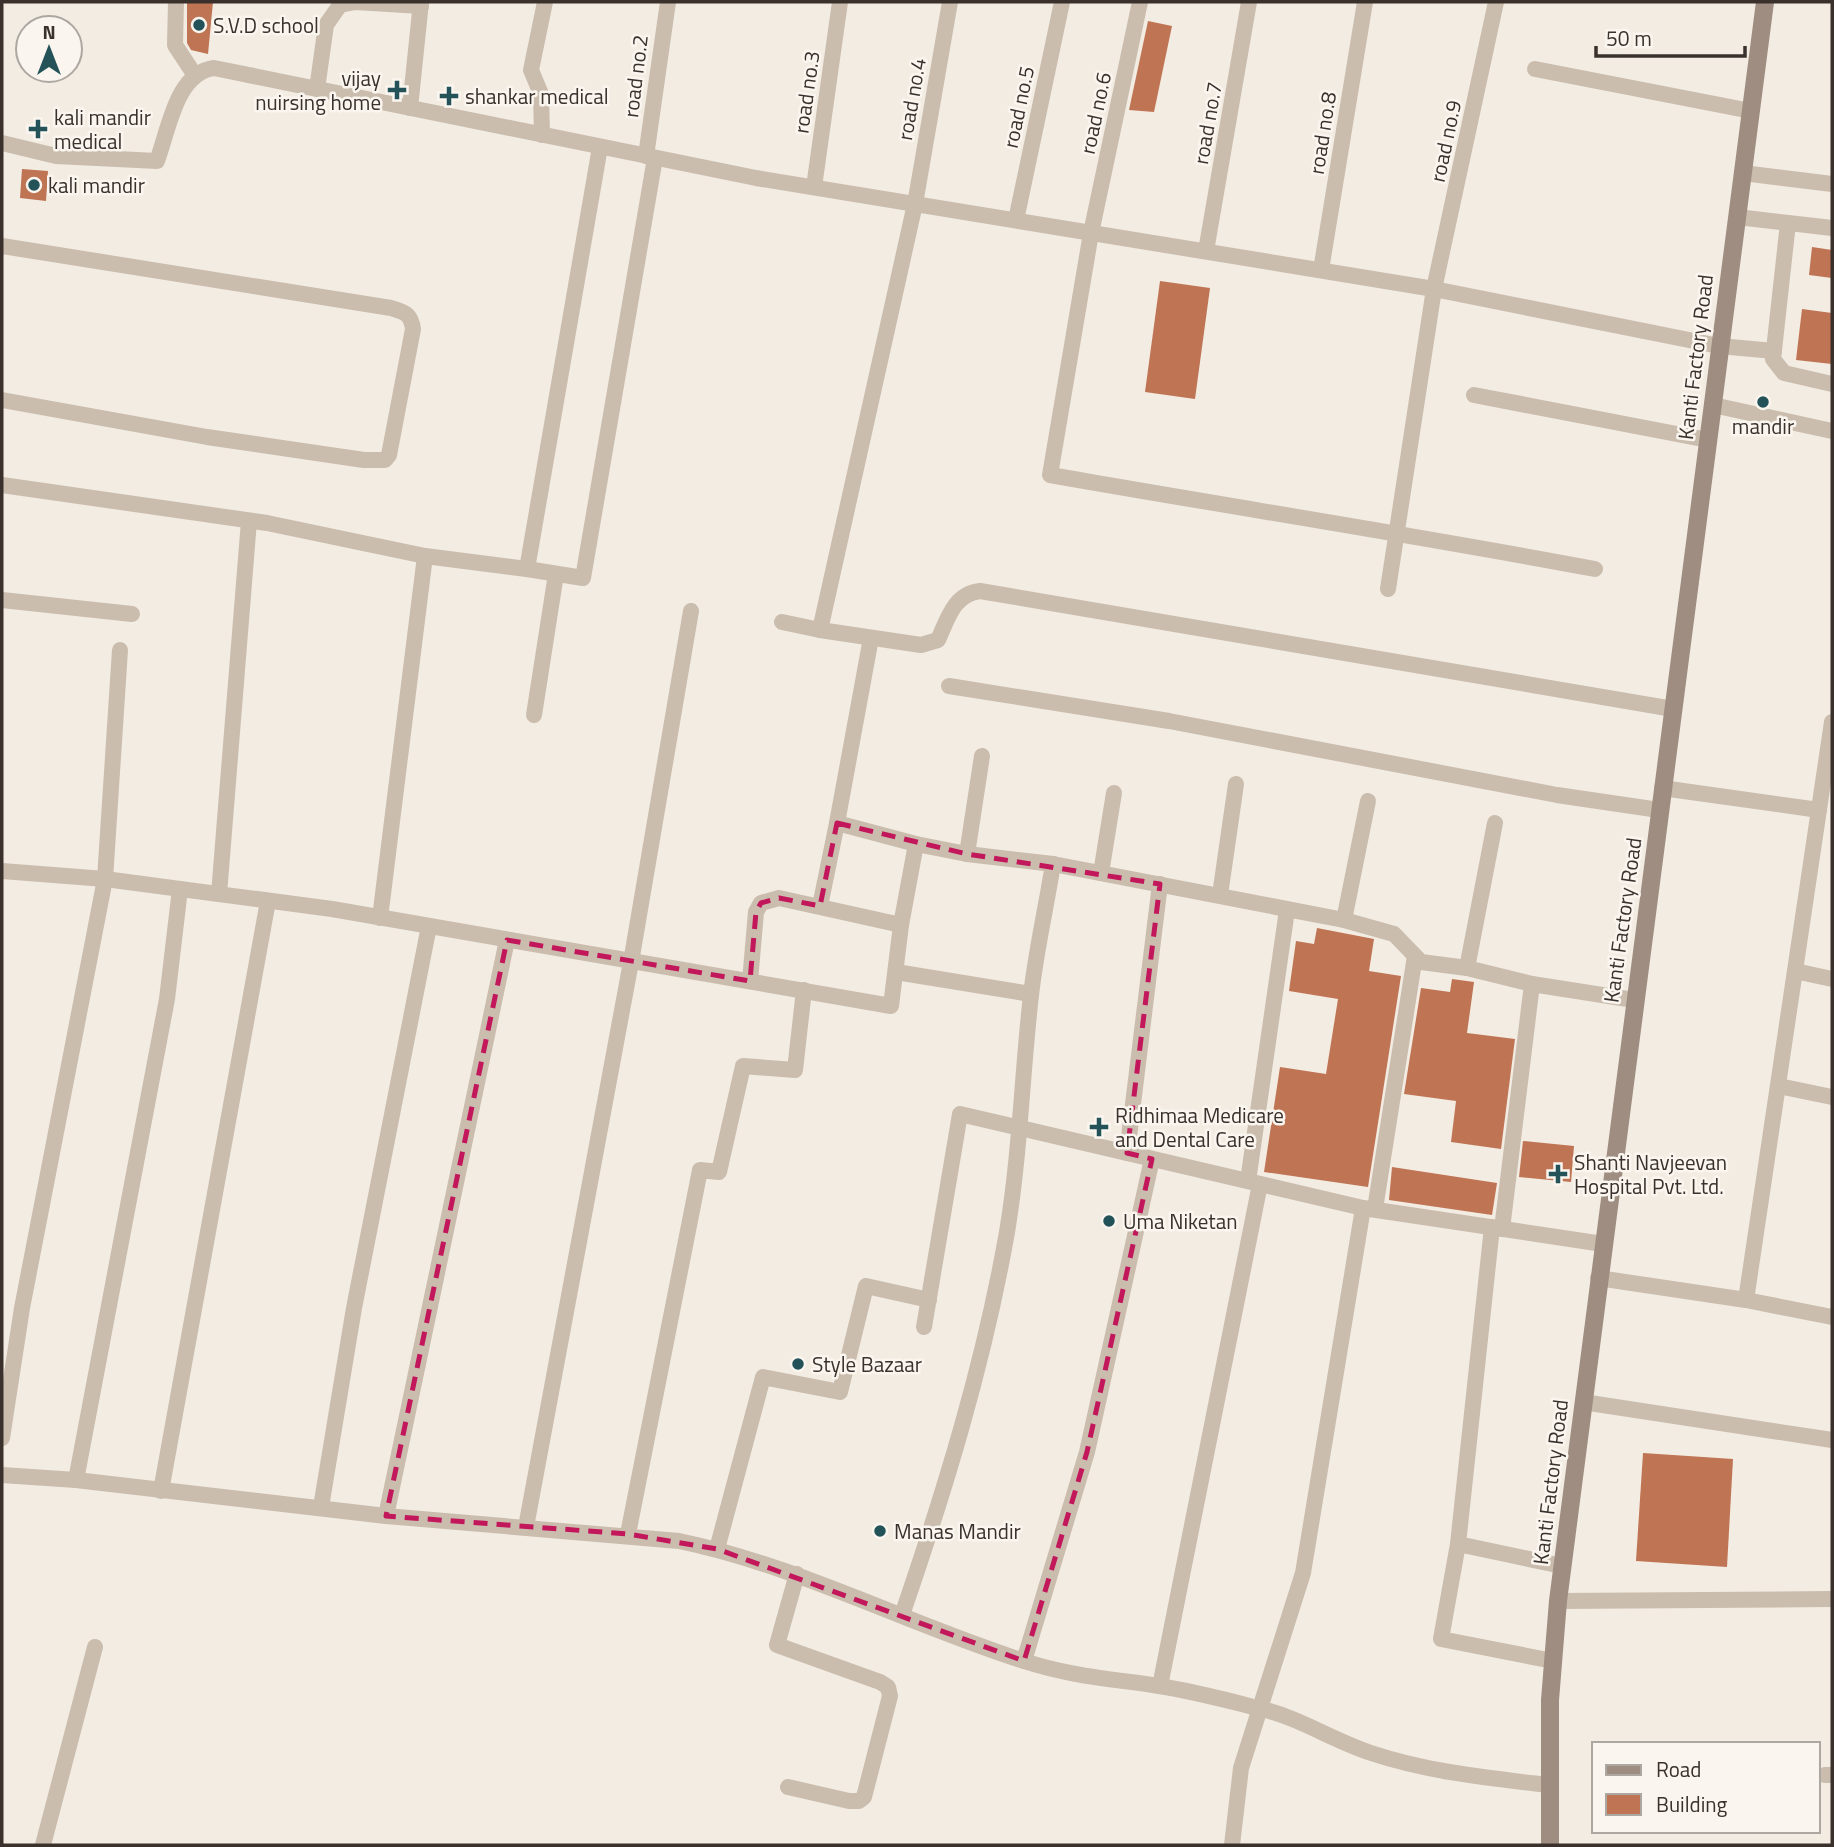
<svg xmlns="http://www.w3.org/2000/svg" width="1834" height="1847" viewBox="0 0 1834 1847" font-family="'Titillium Web',sans-serif">
<rect width="100%" height="100%" fill="#f3ece2"/>
<g fill="#bf7454">
<polygon points="187,2 213,2 208,54 191,50 187,43"/>
<polygon points="1148,21 1172,26 1154,112 1129,110"/>
<polygon points="22,169 48,171 46,201 20,198"/>
<polygon points="1812,247 1832,250 1832,278 1809,275"/>
<polygon points="1160,281 1210,288 1195,399 1145,392"/>
<polygon points="1802,309 1832,313 1832,364 1796,360"/>
<polygon points="1317,928 1374,939 1369,971 1401,976 1368,1187 1264,1172 1280,1067 1326,1074 1338,999 1289,991 1296,941 1314,944"/>
<polygon points="1452,979 1474,982 1467,1033 1515,1039 1501,1149 1451,1142 1456,1101 1404,1094 1421,988 1450,992"/>
<polygon points="1523,1141 1574,1146 1571,1182 1519,1177"/>
<polygon points="1392,1167 1497,1183 1492,1215 1389,1200"/>
<polygon points="1643,1453 1733,1459 1727,1567 1636,1561"/>
</g>
<g fill="none" stroke-linecap="round" stroke-linejoin="round">
<g stroke="#cabdae" stroke-width="16">
<polyline points="176,2 175,45 194,74"/>
<path d="M1140,2l-49,231 -41,242c182,32 364,60 545,94"/>
<polyline points="1535,69 1751,111"/>
<polyline points="317,89 326,25 340,5 355,2 421,6"/>
<polyline points="410,108 421,2"/>
<polyline points="542,135 541,94 531,70 545,2"/>
<path d="M2,143l54,13 101,5c12,-32 19,-88 57,-93l542,110 678,111 285,57 55,5"/>
<polyline points="646,156 668,2"/>
<polyline points="1743,173 1832,184"/>
<polyline points="814,187 840,2"/>
<polyline points="1737,217 1832,228"/>
<polyline points="1016,220 1062,2"/>
<polyline points="1788,223 1773,359 1784,373 1832,384"/>
<path d="M2,246l389,62c14,4 20,6 22,21l-24,126 -4,5h-21l-157,-23 -205,-37"/>
<polyline points="1206,251 1249,2"/>
<polyline points="1321,270 1365,2"/>
<polyline points="1474,395 1708,440"/>
<polyline points="1713,405 1832,431"/>
<polyline points="2,485 267,523 425,556 380,918"/>
<polyline points="425,556 527,569 600,147"/>
<polyline points="527,569 583,578 655,158"/>
<polyline points="1388,589 1434,289 1496,2"/>
<polyline points="2,600 132,614"/>
<polyline points="782,622 820,630 915,204 950,2"/>
<path d="M820,630l101,15 17,-5c10,-22 16,-46 42,-49l693,118"/>
<polyline points="949,686 1169,721 1557,795 1659,810"/>
<polyline points="534,715 556,574"/>
<polyline points="982,756 967,854 1053,864 1344,920 1394,934 1421,962 1467,968"/>
<polyline points="1662,788 1819,810"/>
<polyline points="1495,823 1467,968 1532,984 1634,1000"/>
<polyline points="916,844 967,854"/>
<polyline points="2,871 105,879 332,909 891,1006 901,925 916,844 837,823 871,638"/>
<polyline points="1101,873 1114,793"/>
<polyline points="219,894 249,521"/>
<polyline points="1220,895 1236,784"/>
<polyline points="820,906 837,823"/>
<polyline points="1344,920 1368,801"/>
<polyline points="1795,971 1832,979"/>
<polyline points="896,972 1031,994"/>
<polyline points="750,981 756,912 761,903 779,898 901,925"/>
<polyline points="1779,1086 1832,1097"/>
<polyline points="1127,1153 1160,884"/>
<polyline points="1248,1181 1287,910"/>
<polyline points="1375,1209 1415,956"/>
<polyline points="1492,1227 1458,1544 1441,1639 1553,1661"/>
<polyline points="1502,1229 1532,984"/>
<polyline points="1598,1278 1746,1300 1832,1317"/>
<polyline points="1746,1300 1832,722"/>
<polyline points="924,1327 960,1114 1363,1208 1603,1244"/>
<polyline points="1583,1402 1832,1440"/>
<polyline points="2,1438 22,1308 105,879 120,650"/>
<path d="M2,1475l74,5 310,36 293,25c120,25 229,83 345,120 45,15 89,18 135,25 33,5 67,14 99,22 40,9 74,32 113,45 57,19 117,25 177,32"/>
<polyline points="76,1480 167,999 180,889"/>
<polyline points="161,1491 268,901"/>
<polyline points="321,1507 354,1308 429,926"/>
<polyline points="386,1516 507,940"/>
<polyline points="526,1527 631,962 691,611"/>
<polyline points="628,1534 700,1170 719,1172 743,1066 795,1070 804,990"/>
<polyline points="1458,1544 1562,1566"/>
<polyline points="717,1549 763,1377 840,1392 866,1286 929,1300"/>
<polyline points="1558,1601 1832,1599"/>
<path d="M902,1615c43,-125 82,-252 105,-383 13,-78 15,-158 24,-237 5,-44 15,-87 22,-131"/>
<polyline points="1024,1661 1087,1452 1152,1159"/>
<polyline points="1160,1686 1260,1184"/>
<polyline points="1825,1775 1832,1775"/>
<polyline points="788,1787 849,1801 859,1801 864,1797 890,1696 888,1687 880,1682 777,1645 797,1574"/>
<polyline points="43,1845 95,1647"/>
<polyline points="1232,1845 1241,1768 1303,1573 1363,1208"/>
</g>
<polyline stroke="#9e8d80" stroke-width="18" points="1550,1845 1550,1700 1558,1601 1765,2"/>
</g>
<path fill="none" stroke="#c2185b" stroke-width="5" stroke-dasharray="14 9" stroke-linejoin="round" d="M837,823l130,31 193,30 -33,269 25,6 -65,293 -63,209 -307,-112 -89,-15 -242,-18 121,-576 243,41 6,-69 5,-9 18,-5 41,8z"/>
<g fill="#245259" stroke="#faf6ef" stroke-width="2.5">
<circle cx="199" cy="25" r="7"/>
<path d="M393.5 79.5h7v7h7v7h-7v7h-7v-7h-7v-7h7z"/>
<path d="M445.5 85.5h7v7h7v7h-7v7h-7v-7h-7v-7h7z"/>
<path d="M34.5 118.5h7v7h7v7h-7v7h-7v-7h-7v-7h7z"/>
<circle cx="34" cy="185" r="7"/>
<circle cx="1763" cy="402" r="7"/>
<path d="M1095.5 1116.5h7v7h7v7h-7v7h-7v-7h-7v-7h7z"/>
<path d="M1554.5 1163.5h7v7h7v7h-7v7h-7v-7h-7v-7h7z"/>
<circle cx="1109" cy="1221" r="7"/>
<circle cx="798" cy="1364" r="7"/>
<circle cx="880" cy="1531" r="7"/>
</g>
<g text-anchor="middle" dominant-baseline="central" stroke-width="5" stroke-linejoin="round" paint-order="stroke">
<g font-size="21" fill="#3a312c" stroke="#faf6ef" text-anchor="start">
<text x="213" y="25">S.V.D school</text>
<text x="381" y="78" text-anchor="end">vijay<tspan x="381" dy="24">nuirsing home</tspan></text>
<text x="465" y="96">shankar medical</text>
<text x="54" y="117">kali mandir<tspan x="54" dy="24">medical</tspan></text>
<text x="48" y="185">kali mandir</text>
<text x="1763" y="426" text-anchor="middle">mandir</text>
<text x="1115" y="1115">Ridhimaa Medicare<tspan x="1115" dy="24">and Dental Care</tspan></text>
<text x="1574" y="1162">Shanti Navjeevan<tspan x="1574" dy="24">Hospital Pvt. Ltd.</tspan></text>
<text x="1123" y="1221">Uma Niketan</text>
<text x="812" y="1364">Style Bazaar</text>
<text x="894" y="1531">Manas Mandir</text>
</g>
<g font-size="21" fill="#3a312c" stroke="#faf6ef">
<text transform="translate(635 76) rotate(-83)">road no.2</text>
<text transform="translate(806 92) rotate(-82)">road no.3</text>
<text transform="translate(911 99) rotate(-80)">road no.4</text>
<text transform="translate(1018 107) rotate(-78)">road no.5</text>
<text transform="translate(1095 113) rotate(-78)">road no.6</text>
<text transform="translate(1207 123) rotate(-80)">road no.7</text>
<text transform="translate(1322 133) rotate(-81)">road no.8</text>
<text transform="translate(1445 141) rotate(-78)">road no.9</text>
<text transform="translate(1695 357) rotate(-83)">Kanti Factory Road</text>
<text transform="translate(1622 920) rotate(-82)">Kanti Factory Road</text>
<text transform="translate(1550 1482) rotate(-83)">Kanti Factory Road</text>
</g>
</g>
<rect width="1834" height="1847" fill="none" stroke="#3a312c" stroke-width="7"/>
<rect x="1592" y="1742" width="228" height="91" fill="#faf6ef" stroke="#ada7a1" stroke-width="2"/>
<rect x="1606" y="1765" width="35" height="10" fill="#9e8d80" stroke="#ada7a1" stroke-width="2"/>
<text x="1656" y="1777" font-size="21" fill="#3a312c">Road</text>
<rect x="1606" y="1794" width="35" height="21" fill="#bf7454" stroke="#ada7a1" stroke-width="2"/>
<text x="1656" y="1812" font-size="21" fill="#3a312c">Building</text>
<g transform="translate(49 49)"><circle r="33" fill="#faf6ef" stroke="#ada7a1" stroke-width="2"/>
<path d="M0-5L12 26L0 18L-12 26Z" fill="#245259"/>
<text y="-10" font-size="19" font-weight="bold" text-anchor="middle" fill="#3a312c">N</text>
</g>
<path d="M1596 46v10h149v-10" fill="none" stroke="#3a312c" stroke-width="3.5"/>
<text x="1606" y="46" font-size="21" fill="#3a312c" stroke="#faf6ef" stroke-width="5" paint-order="stroke">50 m</text>
</svg>
